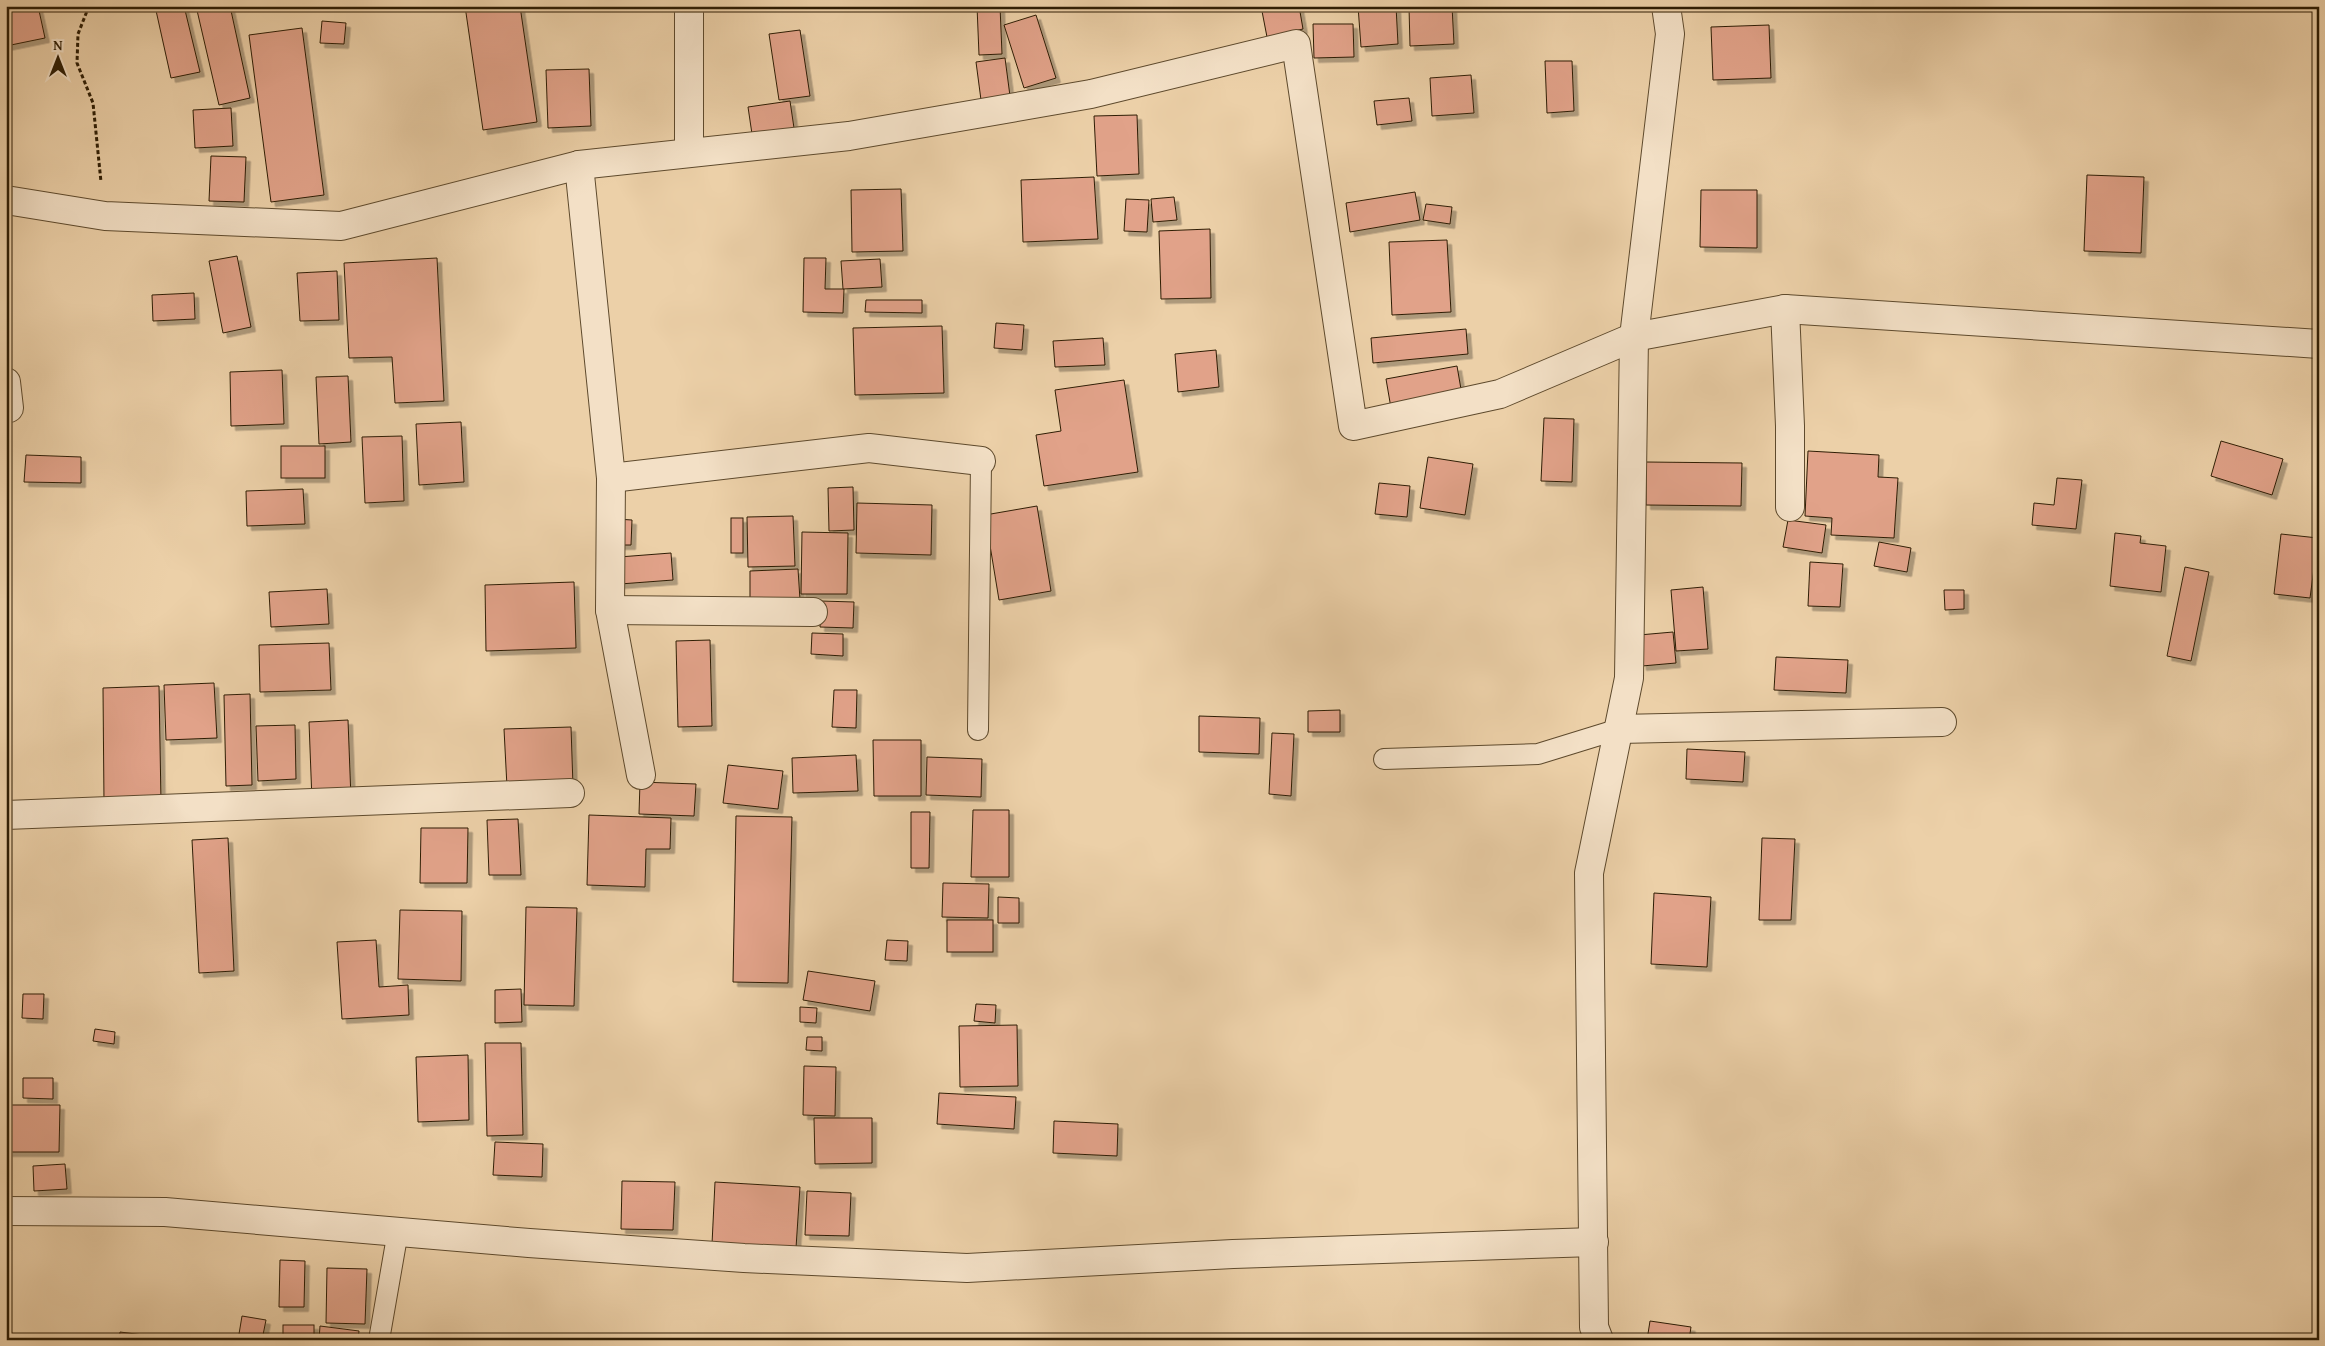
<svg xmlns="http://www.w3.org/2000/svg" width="2325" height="1346" viewBox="0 0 2325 1346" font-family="'Gentium Book Plus',serif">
<defs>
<filter id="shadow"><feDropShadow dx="4.5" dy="4.5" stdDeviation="0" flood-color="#0004"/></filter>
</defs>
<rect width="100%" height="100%" fill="#ecd0a8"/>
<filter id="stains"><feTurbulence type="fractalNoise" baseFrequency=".004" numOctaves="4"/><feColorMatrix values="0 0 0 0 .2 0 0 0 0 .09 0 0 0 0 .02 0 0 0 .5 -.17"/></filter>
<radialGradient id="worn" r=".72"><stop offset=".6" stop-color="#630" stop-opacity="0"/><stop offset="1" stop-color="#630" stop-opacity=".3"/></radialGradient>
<g fill="#e1a289" stroke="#2e1d04" filter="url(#shadow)">
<polygon points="38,6 45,38 6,46 6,7"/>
<polygon points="155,6 184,6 200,72 171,78"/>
<polygon points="196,6 230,6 250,98 219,105"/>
<polygon points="465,6 520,6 537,122 483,130"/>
<polygon points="977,6 1000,6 1002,54 979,55"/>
<polygon points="1261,6 1299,6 1303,29 1267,37"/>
<polygon points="1358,6 1396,6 1398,44 1361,47"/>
<polygon points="1452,6 1454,44 1410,46 1409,7"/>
<polygon points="1036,15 1056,78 1024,88 1004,25"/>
<polygon points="322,21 346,23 344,44 320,43"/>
<polygon points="1313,24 1353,24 1354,57 1314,58"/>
<polygon points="1769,25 1771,78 1713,80 1711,27"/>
<polygon points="302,28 324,195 271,202 249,35"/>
<polygon points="800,30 810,96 779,100 769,34"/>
<polygon points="1005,58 1010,96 981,100 976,62"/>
<polygon points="1545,61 1572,61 1574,111 1547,113"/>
<polygon points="589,69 591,126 548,128 546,70"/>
<polygon points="1471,75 1474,113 1432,116 1430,78"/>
<polygon points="1409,98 1412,121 1377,125 1374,101"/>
<polygon points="790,101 794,128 752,134 748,107"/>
<polygon points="231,108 233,146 195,148 193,110"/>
<polygon points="1137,115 1139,174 1097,176 1094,116"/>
<polygon points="211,156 246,157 244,202 209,201"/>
<polygon points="2087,175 2144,177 2141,253 2084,251"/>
<polygon points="1094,177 1098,239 1023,242 1021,180"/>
<polygon points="901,189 903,251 852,252 851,190"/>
<polygon points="1701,190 1757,190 1757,248 1700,247"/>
<polygon points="1415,192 1420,220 1350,232 1346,203"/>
<polygon points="1174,197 1177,220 1153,222 1151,199"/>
<polygon points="1126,199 1149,200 1147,232 1124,231"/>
<polygon points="1426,204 1452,207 1450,224 1423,220"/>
<polygon points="1210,229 1211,298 1161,299 1159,231"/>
<polygon points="1447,240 1451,312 1392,315 1389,242"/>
<polygon points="237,256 251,327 223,333 209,261"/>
<polygon points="437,258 444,401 395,403 392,357 349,358 344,263"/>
<polygon points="804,258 826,258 825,289 844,289 843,313 803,312"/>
<polygon points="880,259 882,287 843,289 841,261"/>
<polygon points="337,271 339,320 300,321 297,273"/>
<polygon points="194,293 195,319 153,321 152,295"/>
<polygon points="866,300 922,300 922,313 865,312"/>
<polygon points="996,323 1024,325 1022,350 994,348"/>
<polygon points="942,326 944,393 855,395 853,328"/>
<polygon points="1466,329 1468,354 1373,363 1371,338"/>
<polygon points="1103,338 1105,365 1055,367 1053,341"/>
<polygon points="1216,350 1219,387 1178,392 1175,354"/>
<polygon points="1457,366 1462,395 1391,408 1386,379"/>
<polygon points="282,370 284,424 231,426 230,372"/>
<polygon points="348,376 351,442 319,444 316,377"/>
<polygon points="1124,380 1138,472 1044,486 1036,435 1061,431 1055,390"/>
<polygon points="1544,418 1574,419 1572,482 1541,481"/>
<polygon points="461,422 464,482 419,485 416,424"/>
<polygon points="402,436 404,501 365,503 362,437"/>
<polygon points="2221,441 2283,459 2272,495 2211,476"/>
<rect x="281" y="446" width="44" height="32"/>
<polygon points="1808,451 1879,455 1878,477 1898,478 1894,538 1831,535 1832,518 1805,516"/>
<polygon points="26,455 81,457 81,483 24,482"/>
<polygon points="1428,457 1473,464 1465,515 1420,508"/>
<polygon points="1646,462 1742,463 1741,506 1646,505"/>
<polygon points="2057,478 2082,480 2076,529 2032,525 2034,503 2054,505"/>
<polygon points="1379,483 1410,486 1407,517 1375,514"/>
<polygon points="853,487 854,530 829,531 828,488"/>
<polygon points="303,489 305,524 247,526 246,491"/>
<polygon points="857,503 932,505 931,555 856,553"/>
<polygon points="1037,506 1051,591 999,600 985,515"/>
<polygon points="793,516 795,566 748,567 747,517"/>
<rect x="731" y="518" width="12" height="35"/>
<polygon points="616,519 632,520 631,545 615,545"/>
<polygon points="1788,520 1826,525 1822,553 1783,547"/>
<polygon points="802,532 848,533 847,594 801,594"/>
<polygon points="2115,533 2141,536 2140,543 2166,546 2161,592 2110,586"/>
<polygon points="2281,534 2318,538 2310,598 2274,594"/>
<polygon points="1879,542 1911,548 1907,572 1874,566"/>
<polygon points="671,553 673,580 620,584 619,557"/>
<polygon points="1810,562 1843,564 1840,607 1808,606"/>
<polygon points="2185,567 2209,572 2191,661 2167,656"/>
<polygon points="798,569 800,600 750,602 750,571"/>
<polygon points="574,582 576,648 486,651 485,585"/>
<polygon points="1703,587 1708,649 1676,651 1671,590"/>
<polygon points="327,589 329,624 271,627 269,592"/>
<polygon points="1944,590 1964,590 1964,609 1945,610"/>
<polygon points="821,601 854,602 853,628 820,627"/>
<polygon points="1673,632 1676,663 1642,666 1639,635"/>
<polygon points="812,633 843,634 843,656 811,654"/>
<polygon points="710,640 712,726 678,727 676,641"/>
<polygon points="329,643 331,690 260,692 259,645"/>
<polygon points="1776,657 1848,660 1846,693 1774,690"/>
<polygon points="214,683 217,738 166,740 164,685"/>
<polygon points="159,686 161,802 104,803 103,688"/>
<polygon points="834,690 857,690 856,728 832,727"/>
<polygon points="250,694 252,785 226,786 224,695"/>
<polygon points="1340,710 1340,732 1308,732 1308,711"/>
<polygon points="1199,716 1260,718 1259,754 1199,752"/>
<polygon points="348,720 351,799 312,801 309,722"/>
<polygon points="295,725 296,779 258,781 256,726"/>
<polygon points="571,727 573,786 507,787 504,729"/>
<polygon points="1272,733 1294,734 1291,796 1269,794"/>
<polygon points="873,740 921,740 921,796 874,796"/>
<polygon points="1687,749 1745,752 1743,782 1686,779"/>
<polygon points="856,755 858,791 793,793 792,758"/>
<polygon points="927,757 982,759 981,797 926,795"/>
<polygon points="728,765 783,771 778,809 723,803"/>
<polygon points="640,782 696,784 694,816 639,814"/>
<polygon points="973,810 1009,810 1009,877 971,877"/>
<polygon points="911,812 930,812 929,868 911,868"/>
<polygon points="589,815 671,818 670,849 646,849 645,887 587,885"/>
<polygon points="736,816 792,817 788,983 733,982"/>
<polygon points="518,819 521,875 489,875 487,820"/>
<polygon points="421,828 468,828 467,883 420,883"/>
<polygon points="228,838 234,971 199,973 192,840"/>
<polygon points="1762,838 1795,839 1791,920 1759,920"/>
<polygon points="943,883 989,884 988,918 942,917"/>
<polygon points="1654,893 1711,897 1707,967 1651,964"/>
<polygon points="998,897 1019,898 1019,923 998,923"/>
<polygon points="526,907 577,908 574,1006 524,1005"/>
<polygon points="400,910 462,911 461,981 398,979"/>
<rect x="947" y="920" width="46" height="32"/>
<polygon points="376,940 379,987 408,985 409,1015 342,1019 337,942"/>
<polygon points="887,940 908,941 907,961 885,960"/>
<polygon points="808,971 875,981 870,1011 803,1000"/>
<polygon points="521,989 522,1022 495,1023 495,990"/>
<polygon points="23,994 44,994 43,1019 22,1018"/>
<polygon points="976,1004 996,1005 995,1023 974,1021"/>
<polygon points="800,1007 817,1008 816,1023 800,1022"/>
<polygon points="1017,1025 1018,1086 960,1087 959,1026"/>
<polygon points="95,1029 115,1032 114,1044 93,1041"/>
<polygon points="807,1037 822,1037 822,1051 806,1050"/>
<polygon points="485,1043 521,1043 523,1135 487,1136"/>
<polygon points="468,1055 469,1120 418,1122 416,1057"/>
<polygon points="804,1066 836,1067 835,1116 803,1115"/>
<polygon points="23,1078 53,1078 53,1099 23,1098"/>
<polygon points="939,1093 1016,1097 1014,1129 937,1124"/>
<polygon points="9,1105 60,1105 59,1152 8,1152"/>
<polygon points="814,1118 872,1118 872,1163 815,1164"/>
<polygon points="1054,1121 1118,1124 1117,1156 1053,1153"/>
<polygon points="495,1142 543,1144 542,1177 493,1175"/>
<polygon points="65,1164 67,1189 34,1191 33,1166"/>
<polygon points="622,1181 675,1182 673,1230 621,1229"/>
<polygon points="715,1182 800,1187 796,1248 712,1244"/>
<polygon points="807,1191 851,1193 849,1236 805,1235"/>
<polygon points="280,1260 305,1261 304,1307 279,1307"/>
<polygon points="327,1268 367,1269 365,1324 326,1323"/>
<polygon points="242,1316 266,1320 262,1340 238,1340"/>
<polygon points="1650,1321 1691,1327 1689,1340 1647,1340"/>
<rect x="283" y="1325" width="31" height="15"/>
<polygon points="320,1326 359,1331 358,1340 319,1340"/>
<polygon points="120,1332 175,1339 175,1340 119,1340"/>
</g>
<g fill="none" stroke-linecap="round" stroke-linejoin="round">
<defs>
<g id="lane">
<polyline points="978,730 981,461"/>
<polyline points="1384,759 1538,754 1619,729"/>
<polyline points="379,1340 398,1231"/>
</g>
<g id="street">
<polyline points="689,6 689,152"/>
<polyline points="579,165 611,478 610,610 641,775"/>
<polyline points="6,200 105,216 341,226 579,165 849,136 1091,94 1296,44 1353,426 1500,394 1634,337 1785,309 2319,344"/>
<polyline points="1785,309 1790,426 1790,507"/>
<polyline points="6,382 9,408"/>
<polyline points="611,478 869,448 981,461"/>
<polyline points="610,610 813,612"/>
<polyline points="1619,729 1942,722"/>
<polyline points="6,815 570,793"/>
<polyline points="6,1211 165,1212 529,1243 744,1258 967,1268 1233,1254 1594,1242"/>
<polyline points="1599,1340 1594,1327 1589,873 1629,678 1634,337 1670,34 1666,6"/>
</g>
</defs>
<use href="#lane" stroke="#5e4a2d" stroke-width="22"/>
<use href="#street" stroke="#5e4a2d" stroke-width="30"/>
<polyline stroke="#2e1d04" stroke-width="3" stroke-dasharray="4 2.5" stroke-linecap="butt" points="89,6 78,34 77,63 93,103 101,182"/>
<use href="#lane" stroke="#f3e0c6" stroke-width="20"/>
<use href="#street" stroke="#f3e0c6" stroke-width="28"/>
</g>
<rect width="2325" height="1346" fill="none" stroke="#ecd0a8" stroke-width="25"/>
<rect x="8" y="8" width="2310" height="1331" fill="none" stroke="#2e1d04" stroke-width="2.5"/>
<rect x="12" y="12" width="2300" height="1321" fill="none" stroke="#2e1d04"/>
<g transform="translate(58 58)" stroke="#f3e0c6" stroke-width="4" paint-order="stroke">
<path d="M0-4L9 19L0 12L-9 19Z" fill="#2e1d04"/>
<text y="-8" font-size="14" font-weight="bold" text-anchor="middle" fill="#2e1d04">N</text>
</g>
<rect width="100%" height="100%" filter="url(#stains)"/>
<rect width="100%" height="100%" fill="url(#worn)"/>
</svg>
